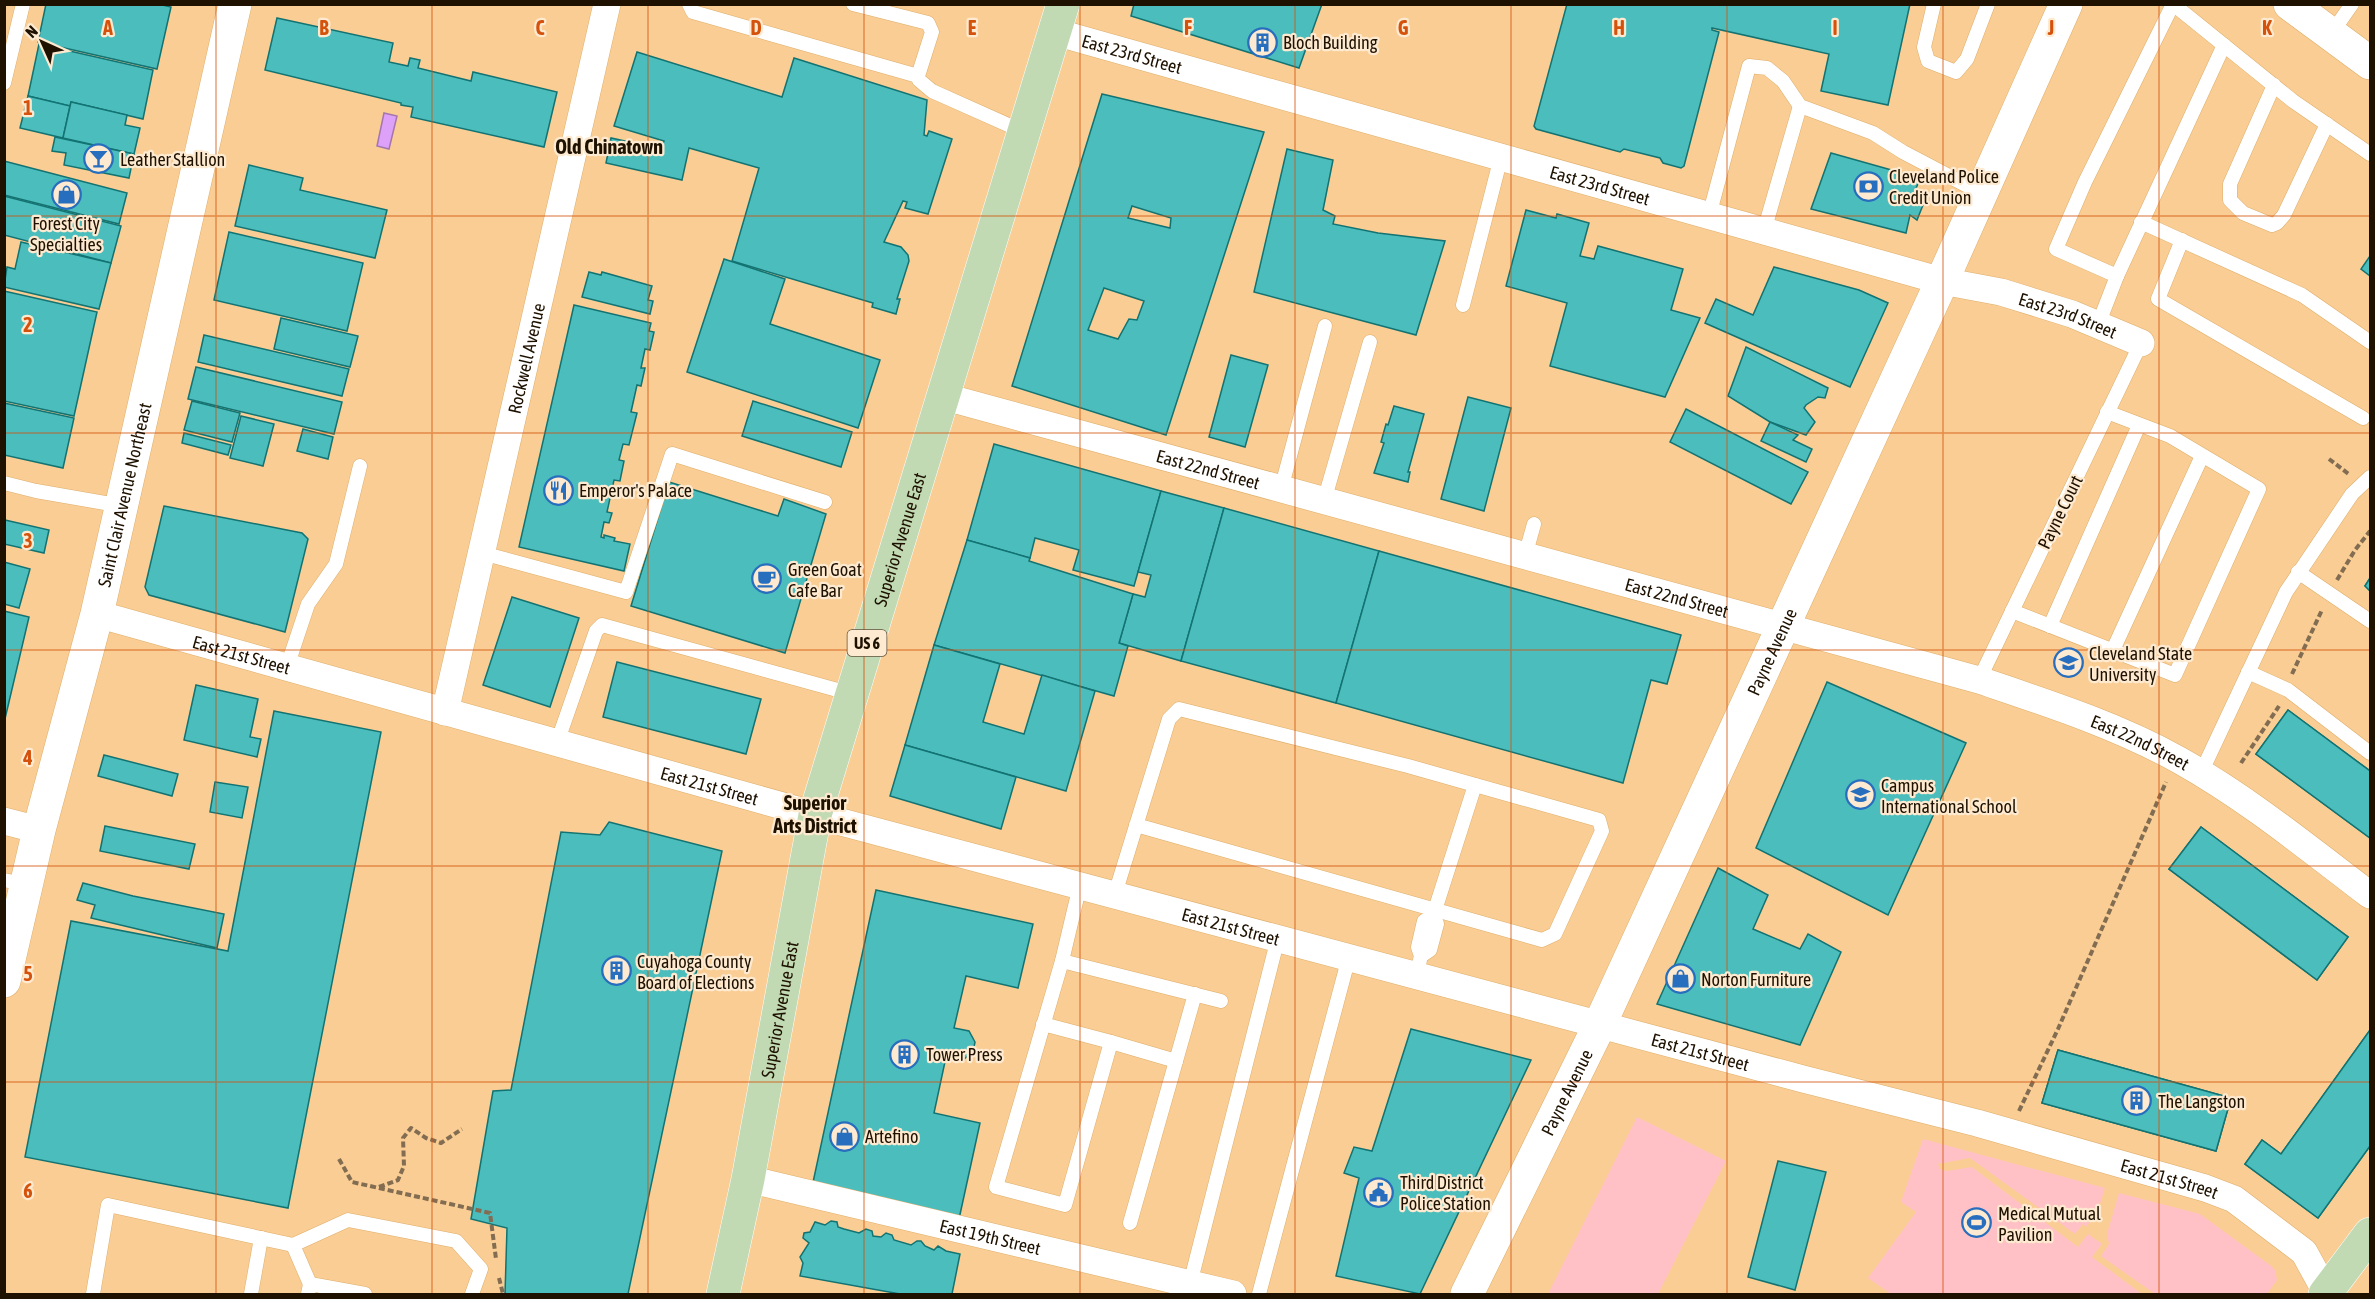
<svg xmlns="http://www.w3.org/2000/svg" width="2375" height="1299" viewBox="0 0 2375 1299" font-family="'Asap Condensed',sans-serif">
<rect width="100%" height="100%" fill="#f9dbb4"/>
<rect fill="#f9cd93" x="5" y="5" width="2365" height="1289"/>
<g fill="#ffc1c5">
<polygon points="1637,1117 1726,1161 1658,1294 1548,1294"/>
<polygon points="1923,1139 2105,1188 2097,1213 2086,1227 2083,1224 2075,1234 1970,1158 1938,1164 1940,1169 1947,1171 1972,1167 2078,1247 2088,1234 2102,1244 2092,1257 2142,1294 1891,1294 1868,1278 1916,1212 1901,1202"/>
<polygon points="2119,1193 2200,1214 2270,1265 2275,1270 2277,1280 2267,1294 2155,1294 2101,1256 2109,1244 2107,1234"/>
</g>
<polygon fill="#dda1f9" stroke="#a476ae" stroke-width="1.5" points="384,113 397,116 389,149 377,146"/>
<g fill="#4cbdbd" stroke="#127372" stroke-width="1.5" fill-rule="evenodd">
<polygon points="46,4 158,4 171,7 157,69 38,42"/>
<polygon points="1134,4 1322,4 1299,68 1131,16"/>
<polygon points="1567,4 1910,4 1888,105 1821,91 1829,54 1712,28 1712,30 1719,32 1684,166 1681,168 1663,163 1660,158 1624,149 1620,152 1536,129 1534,126"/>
<polygon points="277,18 393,43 389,62 408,66 410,58 420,60 418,68 471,81 473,72 557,92 544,147 411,117 413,107 401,105 401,103 265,70"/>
<polygon points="39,44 153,70 143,119 71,102 70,106 28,96"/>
<polygon points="637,52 782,97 794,58 927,100 924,135 927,136 929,131 952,139 928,214 905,208 907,202 903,201 884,242 901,247 908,255 909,261 897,299 900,299 896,314 872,307 873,303 732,261 759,168 689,148 682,180 606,163 611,138 661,149 664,141 614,126"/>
<path d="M1102,94l162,38 -98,303 -154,-49zM1132,206l39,12 -1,10 -42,-10zM1104,288l40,13 -7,19 -8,-1 -11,20 -30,-9z"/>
<polygon points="28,96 70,106 63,138 20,128"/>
<polygon points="71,102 127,115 125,125 140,128 134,154 63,138"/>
<polygon points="55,137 134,154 129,178 64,165 66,153 52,151"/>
<polygon points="1287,149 1333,160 1323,210 1335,216 1333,224 1378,233 1445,241 1416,335 1254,292"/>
<polygon points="1831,153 1920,178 1914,194 1927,195 1917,220 1910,215 1906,233 1811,209"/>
<polygon points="4,161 127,193 119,224 4,195"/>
<polygon points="249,165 303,178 300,190 387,210 375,258 235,226"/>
<polygon points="4,196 121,226 111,263 4,235"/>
<polygon points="1526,210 1556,218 1557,214 1589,223 1580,256 1594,259 1598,246 1683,269 1671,310 1700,318 1665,397 1550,366 1567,303 1506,286"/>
<polygon points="229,232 363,263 347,331 214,300"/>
<polygon points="21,242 111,263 99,309 4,287 7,267 15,269"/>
<polygon points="2370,256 2370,276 2361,269"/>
<polygon points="724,259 785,279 770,324 880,360 858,428 687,372"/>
<polygon points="1774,267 1859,290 1888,303 1850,387 1705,323 1716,299 1753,315"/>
<polygon points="589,272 601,275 602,272 652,286 648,300 653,301 650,314 582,297"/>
<polygon points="4,291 97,312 74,416 4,401"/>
<polygon points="574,305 651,323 649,331 654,332 650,350 645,349 641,368 645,368 641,386 637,385 631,412 637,413 629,445 623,444 619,460 624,461 620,481 614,480 607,512 612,513 609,523 604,522 601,537 604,538 604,535 615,538 614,541 630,544 624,571 519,547"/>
<polygon points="281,318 358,336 350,367 274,349"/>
<polygon points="204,335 349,369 342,396 198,362"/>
<polygon points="1746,347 1828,388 1825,398 1818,397 1806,405 1804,408 1815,422 1806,435 1770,422 1728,396"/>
<polygon points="1231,355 1268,365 1245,447 1209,437"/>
<polygon points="196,367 342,402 334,434 188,399"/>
<polygon points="1468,397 1511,408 1484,511 1441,499"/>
<polygon points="192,401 240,413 232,442 184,430"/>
<polygon points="753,401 852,432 841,467 742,436"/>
<polygon points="4,403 74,418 63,468 4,455"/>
<polygon points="1394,406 1424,414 1408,472 1410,472 1408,482 1374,473 1384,443 1381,442 1386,424 1388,425"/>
<polygon points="1686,409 1808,472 1791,504 1670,442"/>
<polygon points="241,416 274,424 263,466 230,458"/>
<polygon points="1770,422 1798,435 1793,440 1812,449 1806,462 1761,441"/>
<polygon points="303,429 333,437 328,459 297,451"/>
<polygon points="184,433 231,445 228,455 182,443"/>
<polygon points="994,444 1161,491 1134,586 1073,570 1079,550 1035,538 1030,558 967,540"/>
<polygon points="669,482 778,516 784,499 826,514 785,653 631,606"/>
<polygon points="1161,491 1224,508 1181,661 1119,643 1133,594 1145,597 1151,575 1138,572"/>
<polygon points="164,506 302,533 308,539 285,632 149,595 145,587"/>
<polygon points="1224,508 1379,551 1336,703 1181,661"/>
<polygon points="5,520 49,530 44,553 4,544"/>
<polygon points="967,540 1030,558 1029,561 1133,594 1119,643 1128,646 1114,696 934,645"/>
<polygon points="1379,551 1681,635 1667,684 1651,680 1623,783 1336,703"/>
<polygon points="4,562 30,569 19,608 4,604"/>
<polygon points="2370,578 2370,591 2365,586"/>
<polygon points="2370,578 2370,591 2365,586"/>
<polygon points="512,597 579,618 550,707 483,685"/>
<polygon points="4,611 29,617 4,723"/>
<polygon points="934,645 1000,664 983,722 1024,734 1042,675 1095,691 1066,791 905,745"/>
<polygon points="617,662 761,699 746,754 603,717"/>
<polygon points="1827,682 1966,743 1888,915 1756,848"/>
<polygon points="196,685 258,699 250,737 261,739 257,757 184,740"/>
<polygon points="2288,710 2370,771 2370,838 2256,754"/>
<polygon points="2288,710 2370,771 2370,838 2256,754"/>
<polygon points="274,711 381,732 288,1208 25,1157 71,921 228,951"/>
<polygon points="905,745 1016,777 1001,829 890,796"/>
<polygon points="104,755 178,774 172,796 98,776"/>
<polygon points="215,782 248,787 242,818 210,812"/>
<polygon points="609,822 722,851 628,1294 505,1294 507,1228 471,1219 493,1091 511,1090 561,832 600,835"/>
<polygon points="105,826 195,844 189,869 100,851"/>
<polygon points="2201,827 2348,937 2317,980 2169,869"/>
<polygon points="2201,827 2348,937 2317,980 2169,869"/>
<polygon points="1718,868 1768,895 1753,929 1800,949 1808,934 1841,952 1800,1045 1657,1004"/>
<polygon points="83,883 133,896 224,914 217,948 91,918 95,905 77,900"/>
<polygon points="876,890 1033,924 1018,988 966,976 954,1028 969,1031 975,1042 973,1052 964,1059 946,1057 934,1113 980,1123 959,1219 812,1187"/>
<polygon points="1411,1029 1531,1060 1420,1294 1336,1276 1359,1178 1344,1173 1354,1147 1372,1151"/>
<polygon points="2370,1030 2370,1146 2318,1218 2245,1164 2262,1140 2281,1154"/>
<polygon points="2370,1030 2370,1146 2318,1218 2245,1164 2262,1140 2281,1154"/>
<polygon points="2058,1050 2231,1098 2216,1151 2042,1103"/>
<polygon points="2058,1050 2231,1098 2216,1151 2042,1103"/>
<polygon points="1778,1161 1826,1172 1795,1290 1748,1277"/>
<polygon points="831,1221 837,1222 838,1227 844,1229 859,1233 866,1229 872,1231 873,1236 881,1237 886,1233 892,1235 894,1240 911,1245 917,1241 921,1241 925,1246 934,1250 938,1246 946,1251 960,1254 952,1294 900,1294 800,1276 803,1263 800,1257 809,1243 803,1238 804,1233 810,1232 815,1222 825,1225"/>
</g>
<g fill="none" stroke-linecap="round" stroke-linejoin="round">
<defs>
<g id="lane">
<polyline points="689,4 693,12 918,76"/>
<polyline points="853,4 928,23 932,32 918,76 919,80 932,91 1024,132"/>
<polyline points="1934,4 1924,47 1928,61 1956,72 1967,59 1988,4"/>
<polyline points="2173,4 2293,101 2370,154"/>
<polyline points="2331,34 2352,4"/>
<polyline points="4,83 23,4"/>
<polyline points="2274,85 2230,184 2230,200 2243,213 2272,225 2277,223 2284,215 2327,124"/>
<polyline points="1709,216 1749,66 1767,68 1783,81 1800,106 1873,133 1903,152 1981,193"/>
<polyline points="2141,222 2302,295 2370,342"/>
<polyline points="1764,231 1800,106"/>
<polyline points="2182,240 2158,299 2363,418"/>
<polyline points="2117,276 2056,249 2085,182 2173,4"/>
<polyline points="1463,305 1501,157"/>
<polyline points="2098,325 2117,276 2224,45"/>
<polyline points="4,483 36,491 122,506"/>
<polyline points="1281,489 1325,326"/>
<polyline points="1324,501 1370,342"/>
<polyline points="482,553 626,592 672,454 825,502"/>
<polyline points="1525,556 1534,524"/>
<polyline points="2298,572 2370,621"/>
<polyline points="2012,611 2175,675 2259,489 2170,436 2107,412"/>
<polyline points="2050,626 2139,425"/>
<polyline points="2113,650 2202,456"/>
<polyline points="287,667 308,604 336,564 360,466"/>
<polyline points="2248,672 2288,690 2370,753"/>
<polyline points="1979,680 2141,343"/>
<polyline points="557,743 596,631 602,625 852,694"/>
<polyline points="2201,773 2286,592 2352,494 2370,477"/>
<polyline points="4,880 27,885"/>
<polyline points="1080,885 1062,961 1221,1001"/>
<polyline points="1115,894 1169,719 1179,709 1408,766 1599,820 1602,831 1555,934 1542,940 1136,825"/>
<polyline points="1421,956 1430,950 1437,924 1434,916 1435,910 1475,785"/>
<polyline points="1419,964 1421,956 1418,947 1424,921 1434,916"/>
<polyline points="1043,1024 1111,1042 1065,1205 996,1187 1062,961"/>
<polyline points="1111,1042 1176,1061"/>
<polyline points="1130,1223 1195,994"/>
<polyline points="293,1245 310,1284"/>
<polyline points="1190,1284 1278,938"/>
<polyline points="93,1294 108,1205 293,1245 348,1220 456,1241 481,1269 472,1294"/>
<polyline points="251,1294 261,1238"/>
<polyline points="308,1294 310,1284 365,1294"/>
<polyline points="1259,1294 1349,957"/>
</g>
<g id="street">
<path id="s1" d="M1055,32l887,249 59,11 71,22 69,29"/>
<path id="s2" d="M942,396l1037,284c68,23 137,45 200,80 68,38 129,88 191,135"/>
<path id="s3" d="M97,614l718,201 988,264 174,44 228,65 29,11 70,53 22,40"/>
<path id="s4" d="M445,712l162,-708"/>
<polyline points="4,821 39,830"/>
<path id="s5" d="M748,1179l485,115"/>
</g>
<g id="secondary">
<polyline points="2290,4 2370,63"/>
<path id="s6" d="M4,981l35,-151 58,-216 138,-610"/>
<path id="s7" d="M1467,1294l133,-270 342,-743 124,-277"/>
</g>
<g id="primary">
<path id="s8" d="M723,1294l25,-115 67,-364 248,-811"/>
<polyline points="2325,1294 2370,1234"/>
</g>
</defs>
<use href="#lane" stroke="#dfae6b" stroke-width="15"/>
<use href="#street" stroke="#dfae6b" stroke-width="28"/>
<use href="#secondary" stroke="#dfae6b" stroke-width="34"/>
<use href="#primary" stroke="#fff" stroke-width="34"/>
<g stroke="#826d52" stroke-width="4" stroke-dasharray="6 3" stroke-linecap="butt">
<polyline points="2329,459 2350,475"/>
<polyline points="2337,580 2355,550 2370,531"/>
<polyline points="2292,674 2322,610"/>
<polyline points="2241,763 2279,706"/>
<polyline points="2019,1111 2058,1029 2166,782"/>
<polyline points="339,1159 352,1182 490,1213 496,1259"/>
<polyline points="379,1187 398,1180 404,1166 403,1138 411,1128 426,1138 441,1143 462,1129"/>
<polyline points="499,1278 503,1294"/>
</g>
<use href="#lane" stroke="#fff" stroke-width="14"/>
<use href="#street" stroke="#fff" stroke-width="27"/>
<use href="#secondary" stroke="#fff" stroke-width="33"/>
<use href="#primary" stroke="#c1dab3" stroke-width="33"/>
</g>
<path fill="none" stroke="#d4520b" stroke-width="1.5" stroke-opacity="0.55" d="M216,4v1290M432,4v1290M648,4v1290M864,4v1290M1080,4v1290M1295,4v1290M1511,4v1290M1727,4v1290M1943,4v1290M2159,4v1290M4,216h2366M4,433h2366M4,650h2366M4,866h2366M4,1082h2366"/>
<defs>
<symbol id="building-ring" viewBox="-11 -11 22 22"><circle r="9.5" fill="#feead0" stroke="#276ebe" stroke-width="1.5"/><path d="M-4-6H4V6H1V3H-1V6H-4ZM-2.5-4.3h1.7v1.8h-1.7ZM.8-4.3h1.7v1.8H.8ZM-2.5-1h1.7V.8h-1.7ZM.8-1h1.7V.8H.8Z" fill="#276ebe"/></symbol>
<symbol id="bar-ring" viewBox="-11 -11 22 22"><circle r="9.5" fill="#feead0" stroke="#276ebe" stroke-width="1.5"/><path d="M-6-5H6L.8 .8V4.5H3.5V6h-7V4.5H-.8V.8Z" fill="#276ebe"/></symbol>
<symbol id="bank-ring" viewBox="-11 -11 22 22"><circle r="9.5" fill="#feead0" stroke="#276ebe" stroke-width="1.5"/><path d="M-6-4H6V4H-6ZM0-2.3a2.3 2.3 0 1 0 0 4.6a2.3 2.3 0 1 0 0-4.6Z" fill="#276ebe"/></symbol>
<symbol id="shop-ring" viewBox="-11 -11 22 22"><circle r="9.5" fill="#feead0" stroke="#276ebe" stroke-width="1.5"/><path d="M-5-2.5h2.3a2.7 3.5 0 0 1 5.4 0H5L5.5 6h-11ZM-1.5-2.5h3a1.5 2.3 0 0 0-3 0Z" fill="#276ebe"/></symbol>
<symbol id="restaurant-ring" viewBox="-11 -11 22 22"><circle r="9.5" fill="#feead0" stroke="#276ebe" stroke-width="1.5"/><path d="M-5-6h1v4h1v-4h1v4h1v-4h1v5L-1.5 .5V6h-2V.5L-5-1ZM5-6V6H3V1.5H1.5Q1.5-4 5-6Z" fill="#276ebe"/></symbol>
<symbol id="cafe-ring" viewBox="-11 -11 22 22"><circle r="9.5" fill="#feead0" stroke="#276ebe" stroke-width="1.5"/><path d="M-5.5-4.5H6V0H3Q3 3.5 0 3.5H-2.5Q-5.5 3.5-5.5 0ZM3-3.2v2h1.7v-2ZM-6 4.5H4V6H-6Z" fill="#276ebe"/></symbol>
<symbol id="university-ring" viewBox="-11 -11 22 22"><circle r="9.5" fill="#feead0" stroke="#276ebe" stroke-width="1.5"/><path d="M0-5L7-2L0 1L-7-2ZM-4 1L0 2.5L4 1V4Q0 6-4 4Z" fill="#276ebe"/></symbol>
<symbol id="school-ring" viewBox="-11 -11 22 22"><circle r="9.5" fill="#feead0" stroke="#276ebe" stroke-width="1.5"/><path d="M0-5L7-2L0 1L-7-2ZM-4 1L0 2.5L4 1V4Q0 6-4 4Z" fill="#276ebe"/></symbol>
<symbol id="civic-ring" viewBox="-11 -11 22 22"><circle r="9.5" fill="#feead0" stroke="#276ebe" stroke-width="1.5"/><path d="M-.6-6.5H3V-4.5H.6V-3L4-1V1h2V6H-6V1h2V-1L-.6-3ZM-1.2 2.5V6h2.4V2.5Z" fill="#276ebe"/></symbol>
<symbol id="stadium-ring" viewBox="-11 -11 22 22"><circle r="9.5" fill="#feead0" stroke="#276ebe" stroke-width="1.5"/><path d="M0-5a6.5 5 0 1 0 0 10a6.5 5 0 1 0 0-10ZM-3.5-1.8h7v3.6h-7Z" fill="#276ebe"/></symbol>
</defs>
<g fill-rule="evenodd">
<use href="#building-ring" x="1246" y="26" width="33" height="33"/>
<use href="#bar-ring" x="82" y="142" width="33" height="33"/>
<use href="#bank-ring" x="1852" y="170" width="33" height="33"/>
<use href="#shop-ring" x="50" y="178" width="33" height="33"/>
<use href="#restaurant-ring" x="542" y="474" width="33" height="33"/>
<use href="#cafe-ring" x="750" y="562" width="33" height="33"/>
<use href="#university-ring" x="2052" y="646" width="33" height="33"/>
<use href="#school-ring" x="1844" y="778" width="33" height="33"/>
<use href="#building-ring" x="600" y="954" width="33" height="33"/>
<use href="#shop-ring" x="1664" y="962" width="33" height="33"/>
<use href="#building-ring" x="888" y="1038" width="33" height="33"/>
<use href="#building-ring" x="2120" y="1084" width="33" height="33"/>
<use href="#shop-ring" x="828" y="1120" width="33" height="33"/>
<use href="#civic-ring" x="1362" y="1176" width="33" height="33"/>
<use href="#stadium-ring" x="1960" y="1206" width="33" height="33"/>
</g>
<g text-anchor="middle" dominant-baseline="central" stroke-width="4.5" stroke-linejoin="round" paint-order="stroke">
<rect fill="#feead0" stroke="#61523e" stroke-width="1.5" x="847.5" y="630" width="39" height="26" rx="4.5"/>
<g font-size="16" font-weight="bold" fill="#1e1100">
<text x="867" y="643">US 6</text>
</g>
<g font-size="18" fill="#1e1100" stroke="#feead0" text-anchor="start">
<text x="1283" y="42">Bloch Building</text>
<text x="120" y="159">Leather Stallion</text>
<text x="1889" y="176">Cleveland Police<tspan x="1889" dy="21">Credit Union</tspan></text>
<text x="66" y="223" text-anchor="middle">Forest City<tspan x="66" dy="21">Specialties</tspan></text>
<text x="579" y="490">Emperor's Palace</text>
<text x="788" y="569">Green Goat<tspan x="788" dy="21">Cafe Bar</tspan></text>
<text x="2089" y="653">Cleveland State<tspan x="2089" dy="21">University</tspan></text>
<text x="1881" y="785">Campus<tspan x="1881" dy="21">International School</tspan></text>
<text x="637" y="961">Cuyahoga County<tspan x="637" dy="21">Board of Elections</tspan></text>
<text x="1701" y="979">Norton Furniture</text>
<text x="926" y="1054">Tower Press</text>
<text x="2158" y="1101">The Langston</text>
<text x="865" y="1136">Artefino</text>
<text x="1400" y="1182">Third District<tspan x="1400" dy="21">Police Station</tspan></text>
<text x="1998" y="1213">Medical Mutual<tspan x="1998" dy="21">Pavilion</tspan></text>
</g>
<g font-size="18" fill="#1e1100" stroke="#feead0">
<text stroke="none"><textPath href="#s1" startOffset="80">East 23rd Street</textPath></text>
<text stroke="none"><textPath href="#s1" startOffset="566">East 23rd Street</textPath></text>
<text stroke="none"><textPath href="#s1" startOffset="1052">East 23rd Street</textPath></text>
<text stroke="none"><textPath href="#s4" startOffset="363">Rockwell Avenue</textPath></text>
<text stroke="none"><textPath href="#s2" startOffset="276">East 22nd Street</textPath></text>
<text stroke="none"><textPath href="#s6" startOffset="501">Saint Clair Avenue Northeast</textPath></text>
<text transform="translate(2060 512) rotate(-64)">Payne Court</text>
<text stroke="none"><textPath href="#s8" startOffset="776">Superior Avenue East</textPath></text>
<text stroke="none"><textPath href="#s2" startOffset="762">East 22nd Street</textPath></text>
<text stroke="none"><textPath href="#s7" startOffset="711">Payne Avenue</textPath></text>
<text stroke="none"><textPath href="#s3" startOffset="150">East 21st Street</textPath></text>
<text stroke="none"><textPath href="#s2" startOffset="1248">East 22nd Street</textPath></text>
<text stroke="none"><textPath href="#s3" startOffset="636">East 21st Street</textPath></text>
<text stroke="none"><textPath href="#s3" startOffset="1176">East 21st Street</textPath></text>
<text stroke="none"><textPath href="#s8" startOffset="290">Superior Avenue East</textPath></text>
<text stroke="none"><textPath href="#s3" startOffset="1662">East 21st Street</textPath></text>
<text stroke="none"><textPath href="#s7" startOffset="225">Payne Avenue</textPath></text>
<text stroke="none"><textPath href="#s3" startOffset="2148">East 21st Street</textPath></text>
<text stroke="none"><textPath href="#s5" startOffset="249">East 19th Street</textPath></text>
</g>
<g font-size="20" font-weight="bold" fill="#1e1100" stroke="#feead0">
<text x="609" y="146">Old Chinatown</text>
<text x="815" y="802">Superior<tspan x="815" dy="23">Arts District</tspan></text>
</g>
</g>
<g font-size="20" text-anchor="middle" font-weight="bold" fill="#d4520b" stroke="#feead0" stroke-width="4.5" stroke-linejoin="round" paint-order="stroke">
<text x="108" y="35">A</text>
<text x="324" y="35">B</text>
<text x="540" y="35">C</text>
<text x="756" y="35">D</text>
<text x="972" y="35">E</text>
<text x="1188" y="35">F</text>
<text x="1403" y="35">G</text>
<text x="1619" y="35">H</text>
<text x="1835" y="35">I</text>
<text x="2051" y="35">J</text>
<text x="2267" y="35">K</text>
<text x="28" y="115">1</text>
<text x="28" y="332">2</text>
<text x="28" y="548">3</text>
<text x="28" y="765">4</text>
<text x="28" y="981">5</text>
<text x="28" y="1198">6</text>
</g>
<rect width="2375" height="1299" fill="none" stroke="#1e1100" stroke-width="12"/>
<g transform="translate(42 42) rotate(315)" stroke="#feead0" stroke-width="4.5" paint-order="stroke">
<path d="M0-4.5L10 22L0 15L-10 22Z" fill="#1e1100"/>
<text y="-9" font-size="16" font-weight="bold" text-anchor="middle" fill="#1e1100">N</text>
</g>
</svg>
